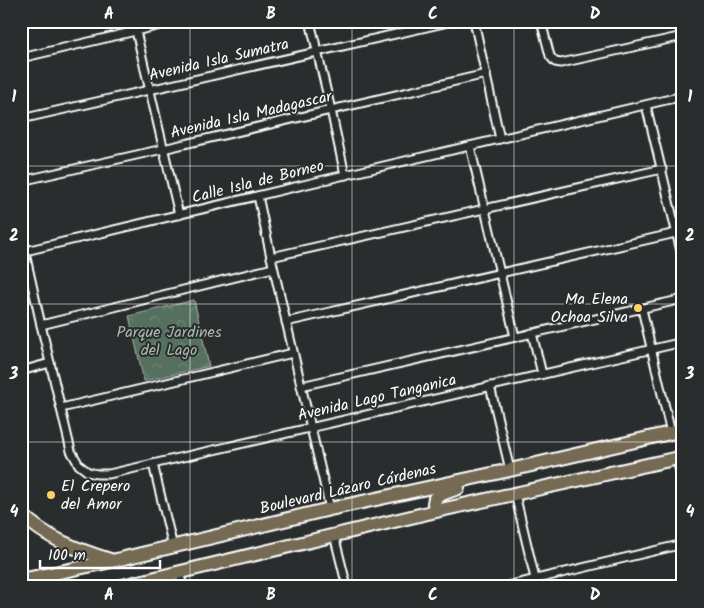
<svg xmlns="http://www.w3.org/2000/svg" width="704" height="608" viewBox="0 0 704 608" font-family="Kalam,sans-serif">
<defs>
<pattern id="forest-crowns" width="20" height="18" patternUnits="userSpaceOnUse" patternTransform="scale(1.25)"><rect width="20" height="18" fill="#56705e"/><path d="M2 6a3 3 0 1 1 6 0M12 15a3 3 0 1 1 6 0" fill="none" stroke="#6f8576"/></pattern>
</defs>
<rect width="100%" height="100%" fill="#2a2d2e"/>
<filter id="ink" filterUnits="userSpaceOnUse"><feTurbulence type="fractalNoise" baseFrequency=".02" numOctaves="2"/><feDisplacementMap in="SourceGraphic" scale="10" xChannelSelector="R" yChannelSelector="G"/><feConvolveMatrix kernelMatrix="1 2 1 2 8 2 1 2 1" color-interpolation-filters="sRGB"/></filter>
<g filter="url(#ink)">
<polygon fill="url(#forest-crowns)" stroke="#aab8ae" points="194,300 209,366 144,381 129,316"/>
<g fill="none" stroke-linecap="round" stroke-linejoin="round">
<defs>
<g id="street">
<polyline points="310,21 331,110 345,175"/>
<polyline points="474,21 500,139"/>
<polyline points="541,21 550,56 555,62 561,63 683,36"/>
<polyline points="136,31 179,215"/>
<polyline points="21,58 178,21"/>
<polyline points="646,105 683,260"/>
<polyline points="21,119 453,21"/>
<polyline points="470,146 515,337"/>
<polyline points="21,181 163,149 486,74"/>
<polyline points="258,196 271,257 330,509"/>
<polyline points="21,235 41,325 71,451 79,465 88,472 97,474 109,474 683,342"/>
<polyline points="21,252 345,175 683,96"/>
<polyline points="271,257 662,169"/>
<polyline points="642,309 671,433"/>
<polyline points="286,322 676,233"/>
<polyline points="41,325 273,268"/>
<polyline points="532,333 542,374"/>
<polyline points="21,371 50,363"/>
<polyline points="301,386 683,299"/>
<polyline points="490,386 510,470"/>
<polyline points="61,408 293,353"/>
<polyline points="677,459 683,485"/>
<polyline points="153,464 173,547"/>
<polyline points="515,494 537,587"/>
<polyline points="334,535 347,587"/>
<polyline points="179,572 183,587"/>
<polyline points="503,587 683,544"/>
</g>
<g id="highway">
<polyline points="436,511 434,503 435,498 444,493 458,488"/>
<path d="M21,514c27,25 54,35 89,46"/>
<polyline points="21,580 112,561 330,509 510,470 683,430"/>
<polyline points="118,587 436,511 683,457"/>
</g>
</defs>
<use href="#street" stroke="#fff" stroke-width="11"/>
<use href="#highway" stroke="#fff" stroke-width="16"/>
<use href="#street" stroke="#2a2d2e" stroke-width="7"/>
<use href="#highway" stroke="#746b52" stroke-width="12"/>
</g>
</g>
<path fill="none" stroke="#fff" stroke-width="1" stroke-opacity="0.55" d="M190,21v566M352,21v566M514,21v566M21,166h662M21,304h662M21,442h662"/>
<g fill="#ffd166" stroke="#2a2d2e" stroke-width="2">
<circle cx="638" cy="308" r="5"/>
<circle cx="51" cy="495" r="5"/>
</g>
<g text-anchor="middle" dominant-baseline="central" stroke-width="4" stroke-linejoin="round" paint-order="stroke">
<g font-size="16" fill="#fff" stroke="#2a2d2e">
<text transform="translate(219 60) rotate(-13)">Avenida Isla Sumatra</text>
<text transform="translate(251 115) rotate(-13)">Avenida Isla Madagascar</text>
<text transform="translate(258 182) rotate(-14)">Calle Isla de Borneo</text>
<text transform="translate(377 398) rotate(-13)">Avenida Lago Tanganica</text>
<text transform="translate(348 489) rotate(-13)">Boulevard Lázaro Cárdenas</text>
</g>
<g font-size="16" fill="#fff" stroke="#2a2d2e" text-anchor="end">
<text x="628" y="299">Ma Elena<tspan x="628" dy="18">Ochoa Silva</tspan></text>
<text x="61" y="486" text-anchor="start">El Crepero<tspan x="61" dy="18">del Amor</tspan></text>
</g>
<g font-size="16" fill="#aab8ae" stroke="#2a2d2e">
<text x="169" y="332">Parque Jardines<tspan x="169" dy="18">del Lago</tspan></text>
</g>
</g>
<rect width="704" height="608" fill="none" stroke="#2a2d2e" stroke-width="55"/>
<path d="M40 560v8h120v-8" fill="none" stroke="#ffffff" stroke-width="2.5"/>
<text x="48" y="560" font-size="15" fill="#ffffff" stroke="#2a2d2e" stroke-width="4" paint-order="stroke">100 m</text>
<rect x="28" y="28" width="648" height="552" fill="none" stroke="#fff" stroke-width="2"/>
<g font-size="16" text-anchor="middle" font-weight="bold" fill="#fff">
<text x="109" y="19">A</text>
<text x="271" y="19">B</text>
<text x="433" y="19">C</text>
<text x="595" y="19">D</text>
<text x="14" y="102">1</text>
<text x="690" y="102">1</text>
<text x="14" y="241">2</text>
<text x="690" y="241">2</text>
<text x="14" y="379">3</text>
<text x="690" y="379">3</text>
<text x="14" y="517">4</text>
<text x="690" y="517">4</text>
<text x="109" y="600">A</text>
<text x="271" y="600">B</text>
<text x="433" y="600">C</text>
<text x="595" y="600">D</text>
</g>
</svg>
